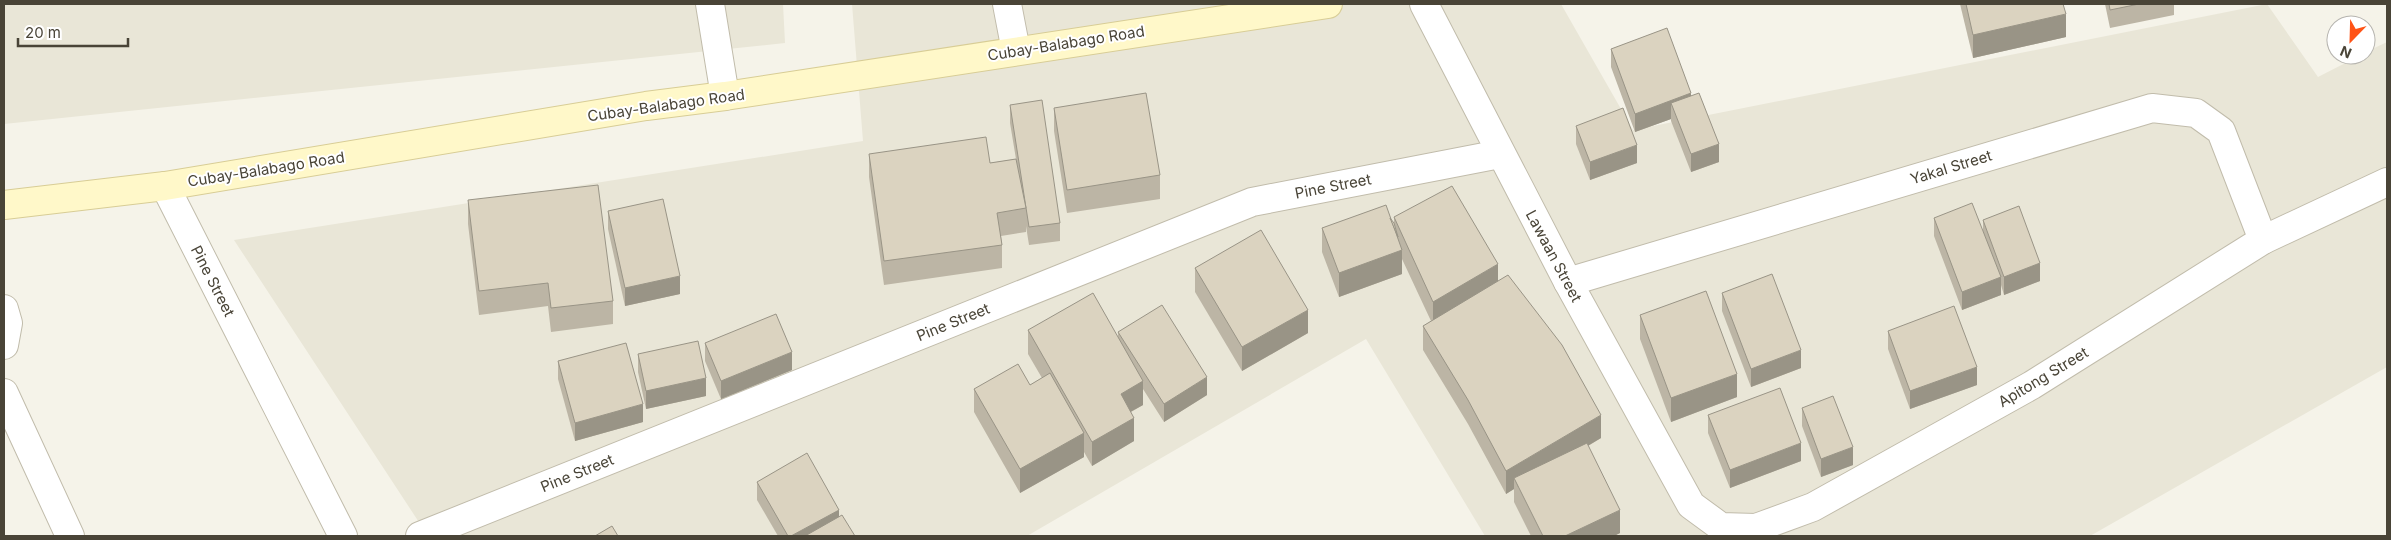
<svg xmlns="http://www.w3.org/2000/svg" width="2391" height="540" viewBox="0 0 2391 540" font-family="Inter,sans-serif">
<rect width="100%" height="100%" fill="#f5f3e9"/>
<g fill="#e9e6d7">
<polygon points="4,4 783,4 785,43 4,124"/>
<polygon points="852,4 1561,4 1633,130 2267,4 2318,77 2361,55 2366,55 2366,52 2387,42 2387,367 2090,536 1485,536 1366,339 1027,536 428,536 234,240 863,141"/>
</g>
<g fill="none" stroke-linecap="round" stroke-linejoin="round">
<defs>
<g id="street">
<polyline points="710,4 725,96"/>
<polyline points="1007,4 1016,51"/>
<polyline points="1424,4 1568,282 1691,505 1721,527 1756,528 1813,507 2032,385 2263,240 2387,182"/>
<polyline points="165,186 343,536"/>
<polyline points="1568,282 2152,108 2196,113 2221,131 2263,240"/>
<polyline points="4,309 8,323 4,345"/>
<polyline points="4,393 70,536"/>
<polyline points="420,536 1252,202 1500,154"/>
</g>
<polyline id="secondary" points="4,205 165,186 646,106 725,96 1328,4"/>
</defs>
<use href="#street" stroke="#c1bcab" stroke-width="30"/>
<use href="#secondary" stroke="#d8cd96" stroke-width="30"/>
<use href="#street" stroke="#fff" stroke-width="28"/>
<use href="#secondary" stroke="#fff8c9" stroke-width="28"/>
</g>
<g fill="#bcb5a5">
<polygon points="1960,4 2063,4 2066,37 1973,58"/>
<polygon points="2105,4 2174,4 2174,15 2110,28"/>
<polygon points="1611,49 1691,96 1719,162 1691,172 1671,121 1671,119 1635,132 1611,67"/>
<polygon points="1010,105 1060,223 1060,241 1029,245 1026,226 1026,232 1001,236 1002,245 1002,268 884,285 869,177 869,154 990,163 1016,159 1010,123"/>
<polygon points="1054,108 1160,175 1160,199 1067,213 1054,131"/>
<polygon points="1576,126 1637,163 1590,180 1576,144"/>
<polygon points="468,200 613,301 613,324 551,332 548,306 479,315 468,224"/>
<polygon points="608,211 680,294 625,306 608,229"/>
<polygon points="1394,217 1498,281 1601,438 1588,446 1620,533 1614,536 1531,536 1514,502 1514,489 1506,494 1468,424 1423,350 1423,326 1431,321 1402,259 1402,274 1339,297 1322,252 1322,228 1390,218 1394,223"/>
<polygon points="1934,218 1983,231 1983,220 2040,281 2004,295 2001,285 2001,295 1962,310 1934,236"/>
<polygon points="1195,268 1308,333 1242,371 1195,292"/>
<polygon points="1722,293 1801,368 1751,387 1722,311"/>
<polygon points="1640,315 1737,397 1671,422 1640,339"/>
<polygon points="1028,330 1118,338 1118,332 1207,395 1164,422 1143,389 1143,405 1131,412 1134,441 1092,466 1084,452 1084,457 1020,493 974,412 974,389 1030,385 1042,378 1028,354"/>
<polygon points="1888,331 1977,385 1910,409 1888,349"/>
<polygon points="705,343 792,370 721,399 705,361"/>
<polygon points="638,354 706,396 646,409 638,372"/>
<polygon points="558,361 643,422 575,441 558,379"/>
<polygon points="1802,408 1853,465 1821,477 1802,426"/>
<polygon points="1708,415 1801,461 1730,488 1708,433"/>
<polygon points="757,482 839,517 855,536 778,536 757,500"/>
</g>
<g fill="#999486">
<polygon points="2066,14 2066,37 1973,58 1973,35"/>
<polygon points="1691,93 1691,111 1671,103 1671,119 1635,132 1635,114"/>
<polygon points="1719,144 1719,162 1691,172 1691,154"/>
<polygon points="1637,145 1637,163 1590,180 1590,162"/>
<polygon points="1402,250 1402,274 1339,297 1339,273"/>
<polygon points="2040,263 2040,281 2004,295 2004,277"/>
<polygon points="1498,264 1498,287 1433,326 1433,302"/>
<polygon points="680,276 680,294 625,306 625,288"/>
<polygon points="2001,277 2001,295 1962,310 1962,292"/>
<polygon points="1308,310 1308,333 1242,371 1242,347"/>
<polygon points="1801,350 1801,368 1751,387 1751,369"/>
<polygon points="792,352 792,370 721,399 721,381"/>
<polygon points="1977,367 1977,385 1910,409 1910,391"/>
<polygon points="1737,374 1737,397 1671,422 1671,398"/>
<polygon points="1207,377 1207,395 1164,422 1164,404"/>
<polygon points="706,378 706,396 646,409 646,391"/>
<polygon points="1143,381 1143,405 1121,417 1121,394"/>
<polygon points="643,404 643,422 575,441 575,423"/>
<polygon points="1601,415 1601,438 1518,487 1514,478 1514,489 1506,494 1506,471"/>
<polygon points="1134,418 1134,441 1092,466 1092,442"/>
<polygon points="1084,433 1084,457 1020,493 1020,469"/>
<polygon points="1801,443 1801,461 1730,488 1730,470"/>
<polygon points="1853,447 1853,465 1821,477 1821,459"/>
<polygon points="839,510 839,528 823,536 791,536"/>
<polygon points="1620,510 1620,533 1614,536 1565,536"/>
</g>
<g fill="#dbd3c0" stroke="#999486">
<polygon points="1966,4 2063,4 2066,14 1973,35"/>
<polygon points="2109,4 2139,4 2110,10"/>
<polygon points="1667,28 1691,93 1635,114 1611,49"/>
<polygon points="1146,93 1160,175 1067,190 1054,108"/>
<polygon points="1699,93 1719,144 1691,154 1671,103"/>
<polygon points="1042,100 1060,223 1029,227 1010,105"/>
<polygon points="1623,108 1637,145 1590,162 1576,126"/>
<polygon points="986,137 990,163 1016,159 1026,208 997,213 1002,245 884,261 869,154"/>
<polygon points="598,185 613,301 551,308 548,283 479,291 468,200"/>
<polygon points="1452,186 1498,264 1433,302 1394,217"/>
<polygon points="663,199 680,276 625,288 608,211"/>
<polygon points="1972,203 2001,277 1962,292 1934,218"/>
<polygon points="1386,205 1402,250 1339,273 1322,228"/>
<polygon points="2019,206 2040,263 2004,277 1983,220"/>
<polygon points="1390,218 1394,223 1398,237"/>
<polygon points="1261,230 1308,310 1242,347 1195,268"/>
<polygon points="1772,274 1801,350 1751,369 1722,293"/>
<polygon points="1508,275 1562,345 1601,415 1506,471 1468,400 1423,326"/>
<polygon points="1706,291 1737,374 1671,398 1640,315"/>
<polygon points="1093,293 1143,381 1121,394 1134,418 1092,442 1028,330"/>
<polygon points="1162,305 1207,377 1164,404 1118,332"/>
<polygon points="1954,306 1977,367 1910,391 1888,331"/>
<polygon points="776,314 792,352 721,381 705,343"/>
<polygon points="698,341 706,378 646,391 638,354"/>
<polygon points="626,343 643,404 575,423 558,361"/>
<polygon points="1018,364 1030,385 1050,373 1084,433 1020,469 974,389"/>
<polygon points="1780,388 1801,443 1730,470 1708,415"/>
<polygon points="1833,396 1853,447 1821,459 1802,408"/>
<polygon points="1587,443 1620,510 1565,536 1543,536 1514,478"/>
<polygon points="807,453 839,510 791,536 788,536 757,482"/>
<polygon points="842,515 855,536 805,536"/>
<polygon points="612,526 618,536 595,536"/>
</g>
<g text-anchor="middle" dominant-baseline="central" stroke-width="4" stroke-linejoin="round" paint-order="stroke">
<g font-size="15" fill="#494437" stroke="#fff">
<text transform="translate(1066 43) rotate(-9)">Cubay-Balabago Road</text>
<text transform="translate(666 105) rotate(-8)">Cubay-Balabago Road</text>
<text transform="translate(1951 167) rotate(-17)">Yakal Street</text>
<text transform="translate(266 169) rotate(-9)">Cubay-Balabago Road</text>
<text transform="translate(1333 186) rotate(-11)">Pine Street</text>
<text transform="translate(1554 256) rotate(62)">Lawaan Street</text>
<text transform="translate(213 281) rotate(63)">Pine Street</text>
<text transform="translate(953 322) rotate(-22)">Pine Street</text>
<text transform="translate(2043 377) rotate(-31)">Apitong Street</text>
<text transform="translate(577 473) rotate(-22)">Pine Street</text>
</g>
</g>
<rect width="2391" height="540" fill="none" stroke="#494437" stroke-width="10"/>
<g transform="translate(2351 40) rotate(203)"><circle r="24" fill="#ffffff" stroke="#b6b4af"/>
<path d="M0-4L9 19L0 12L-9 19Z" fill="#ff5316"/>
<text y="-8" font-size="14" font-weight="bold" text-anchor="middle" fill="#494437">N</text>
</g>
<path d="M18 38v8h110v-8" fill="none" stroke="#494437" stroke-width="2.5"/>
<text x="25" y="38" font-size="15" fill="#494437" stroke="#ffffff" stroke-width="4" paint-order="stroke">20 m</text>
</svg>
